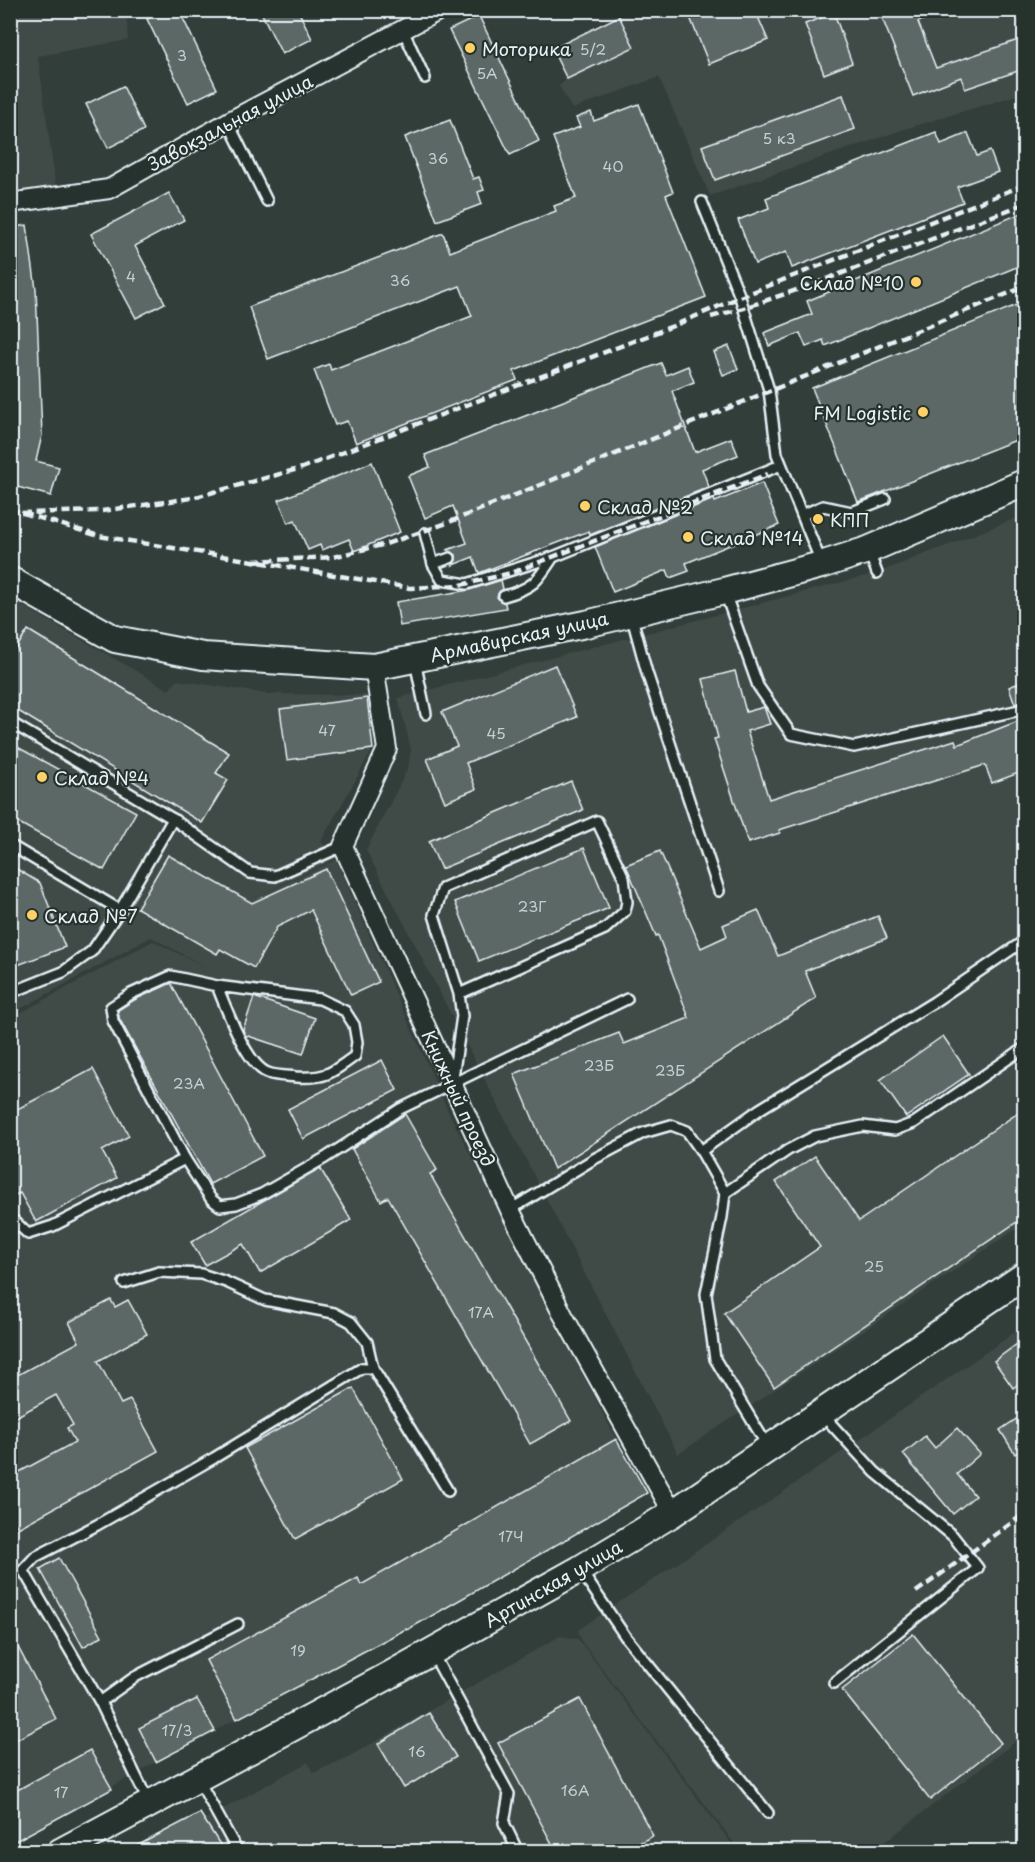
<svg xmlns="http://www.w3.org/2000/svg" width="1035" height="1862" viewBox="0 0 1035 1862" font-family="'Playpen Sans',sans-serif">
<rect width="100%" height="100%" fill="#323e39"/>
<filter id="ink" filterUnits="userSpaceOnUse"><feTurbulence type="fractalNoise" baseFrequency=".0167" numOctaves="2"/><feDisplacementMap in="SourceGraphic" scale="12" xChannelSelector="R" yChannelSelector="G"/><feConvolveMatrix kernelMatrix="1 2 1 2 8 2 1 2 1" color-interpolation-filters="sRGB"/></filter>
<g filter="url(#ink)">
<g fill="#3f4b46">
<polygon points="11,11 126,11 128,40 38,56 56,189 11,193"/>
<polygon points="617,11 1024,11 1024,93 908,128 710,196 659,77 572,109 559,86 567,79 634,47"/>
<polygon points="1024,515 1024,1224 678,1454 366,850 408,768 411,749 398,698 877,573"/>
<polygon points="11,599 169,690 177,680 268,694 366,695 373,749 321,841 335,859 253,898 336,860 449,1113 616,1439 647,1493 407,1630 389,1637 156,1762 11,1844 11,1018 153,941 208,968 151,937 11,1014"/>
<polygon points="1024,1326 1024,1735 873,1851 740,1851 582,1642 578,1630 773,1499"/>
<polygon points="560,1636 578,1639 737,1851 127,1852 200,1813 205,1819 308,1762 313,1773 348,1757"/>
</g>
<g fill="#5c6865" stroke="#e8f1f8" stroke-width="1.5">
<polygon points="165,10 179,10 217,89 188,103 147,19"/>
<polygon points="260,10 298,10 312,39 282,54"/>
<polygon points="687,10 755,10 768,40 709,64"/>
<polygon points="879,10 946,10 918,22 936,68 1024,38 1024,69 965,89 961,77 913,96"/>
<polygon points="834,13 852,63 824,74 805,24"/>
<polygon points="479,16 539,141 510,155 449,30"/>
<polygon points="619,16 634,47 567,79 552,49"/>
<polygon points="123,86 144,130 108,148 86,104"/>
<polygon points="843,95 855,129 715,180 702,146"/>
<polygon points="639,104 673,192 666,195 706,297 514,371 517,380 356,443 347,421 335,425 314,370 329,364 331,370 472,316 460,286 268,359 249,307 443,233 450,252 556,211 554,206 576,198 553,137 580,127 576,118 591,112 594,121"/>
<polygon points="450,120 473,179 479,177 484,190 478,192 482,204 437,221 405,137"/>
<polygon points="936,132 941,144 968,133 977,156 990,151 998,172 957,187 963,202 792,268 786,252 755,264 738,220 769,208 766,198"/>
<polygon points="169,193 184,220 135,246 165,303 136,318 91,234"/>
<polygon points="1024,212 1024,264 825,346 823,340 806,347 800,333 769,346 764,333 812,314 807,301"/>
<polygon points="27,225 36,289 42,435 36,461 59,467 51,496 10,485 10,228"/>
<polygon points="1024,302 1024,437 858,502 812,388"/>
<polygon points="729,346 738,369 723,375 714,352"/>
<polygon points="661,363 666,375 688,366 694,382 672,391 695,452 731,438 738,455 702,469 709,487 590,535 589,531 479,573 473,557 453,565 456,560 456,555 447,550 467,543 453,506 425,518 408,476 430,467 425,455"/>
<polygon points="372,462 400,532 354,551 349,539 322,550 320,545 308,550 295,520 288,523 279,500"/>
<polygon points="762,483 779,525 686,563 689,571 670,578 667,570 613,592 595,547 714,499 715,502"/>
<polygon points="501,580 503,589 499,592 497,597 500,601 505,603 506,608 400,626 396,602 469,590"/>
<polygon points="28,630 229,753 216,773 228,780 202,823 10,706 10,658"/>
<polygon points="555,665 577,717 466,763 476,789 445,802 427,759 457,746 442,712"/>
<polygon points="735,671 746,712 764,707 770,724 747,731 769,799 955,740 957,745 1021,720 1020,717 1024,716 1024,771 992,783 985,765 779,830 780,833 748,843 714,739 718,738 703,679"/>
<polygon points="1024,681 1024,702 1015,704 1009,687"/>
<polygon points="367,698 373,749 287,760 280,709"/>
<polygon points="10,743 136,812 104,870 10,818"/>
<polygon points="571,781 583,810 441,869 429,841"/>
<polygon points="584,848 609,908 479,961 455,902"/>
<polygon points="660,851 701,948 727,936 723,925 758,910 778,956 878,916 887,938 805,971 816,998 554,1169 514,1074 619,1033 624,1044 689,1018 658,935 656,936 626,865"/>
<polygon points="168,855 252,903 326,869 379,982 351,995 311,910 277,927 254,968 220,949 217,954 137,908"/>
<polygon points="10,865 40,883 65,947 10,968"/>
<polygon points="171,983 263,1156 210,1184 119,1018 118,1010 134,1000"/>
<polygon points="254,997 315,1018 303,1054 245,1035 243,1030"/>
<polygon points="943,1036 969,1074 906,1117 880,1080"/>
<polygon points="382,1060 397,1090 303,1139 288,1109"/>
<polygon points="93,1069 129,1136 102,1151 117,1178 36,1222 20,1193 10,1198 10,1113"/>
<polygon points="1024,1109 1024,1217 774,1387 724,1313 820,1247 776,1182 815,1156 859,1221"/>
<polygon points="405,1114 437,1170 430,1174 571,1421 530,1444 388,1197 381,1201 352,1149"/>
<polygon points="320,1168 351,1220 260,1273 243,1244 205,1265 191,1242"/>
<polygon points="111,1300 115,1307 128,1300 147,1334 98,1361 121,1404 130,1400 158,1451 18,1528 10,1515 10,1477 75,1442 67,1428 73,1425 56,1395 10,1420 10,1379 79,1342 69,1322"/>
<polygon points="1024,1339 1024,1380 1013,1388 994,1361"/>
<polygon points="353,1388 403,1479 295,1539 245,1448"/>
<polygon points="1024,1414 1024,1448 1015,1454 1000,1430"/>
<polygon points="957,1428 980,1454 957,1474 975,1496 953,1514 903,1454 925,1436 935,1448"/>
<polygon points="616,1439 647,1493 407,1630 406,1629 237,1719 206,1660 358,1578 361,1585"/>
<polygon points="59,1558 102,1636 83,1647 40,1569"/>
<polygon points="10,1632 56,1719 10,1743"/>
<polygon points="913,1634 1001,1743 930,1800 842,1690"/>
<polygon points="197,1699 215,1731 156,1762 139,1728"/>
<polygon points="580,1699 653,1836 623,1851 556,1851 498,1743"/>
<polygon points="429,1713 456,1757 404,1788 378,1744"/>
<polygon points="90,1750 112,1789 10,1844 10,1794"/>
<polygon points="200,1813 221,1846 211,1851 127,1851"/>
</g>
<g fill="none" stroke-linecap="round" stroke-linejoin="round">
<defs>
<g id="lane">
<polyline points="403,30 425,78"/>
<polyline points="228,122 267,201"/>
<polyline points="702,202 740,297 769,390 777,454 821,562"/>
<polyline points="802,515 823,506 852,512 885,499"/>
<polyline points="425,533 433,564 442,580 467,584 553,557 781,465"/>
<polyline points="869,552 877,573"/>
<polyline points="433,564 450,558"/>
<polyline points="725,593 758,686 791,734 854,747 1024,709"/>
<path d="M504,596c29,-8 33,-14 49,-39"/>
<polyline points="631,614 647,673 719,891"/>
<polyline points="415,661 426,714"/>
<polyline points="10,722 173,819 250,873 275,876 343,846"/>
<polyline points="10,845 120,910"/>
<path d="M217,986c9,21 29,79 51,87 8,3 19,3 28,4 29,2 36,-4 59,-21l2,-14 -3,-17 -9,-14 -25,-12 -103,-13 -46,-10 -40,18 -20,13 2,14 72,138 26,40 9,7 16,-2 26,-10 63,-36 75,-49 227,-110"/>
<polyline points="10,993 63,972 92,951 120,910 173,819"/>
<polyline points="453,1077 462,1016 459,994 434,915 443,888 597,821 624,878 627,902 625,911 605,929 459,994"/>
<polyline points="725,1193 701,1151 760,1109 934,1002 1024,941"/>
<polyline points="510,1210 594,1159 643,1133 671,1125 687,1131 701,1151"/>
<polyline points="10,1217 28,1234 53,1226 185,1159"/>
<polyline points="124,1283 159,1272 201,1274 226,1282 265,1300 334,1313 351,1322 367,1342 373,1368"/>
<polyline points="822,1414 875,1472 953,1536 978,1568 834,1683"/>
<polyline points="768,1447 715,1359 706,1294 722,1217 725,1193 788,1150 815,1136 863,1126 895,1130 914,1123 1024,1048"/>
<polyline points="581,1571 625,1636 768,1813"/>
<polyline points="433,1654 509,1794 504,1823 518,1852"/>
<polyline points="100,1702 135,1677 238,1624"/>
<polyline points="199,1781 238,1852"/>
<polyline points="148,1801 100,1702 23,1570 35,1557 97,1525 214,1458 362,1368 373,1368 448,1491"/>
</g>
<g id="street">
<polyline points="10,203 109,189 228,122 440,10"/>
<polyline points="374,667 387,749 343,846 510,1210 563,1315 673,1513"/>
</g>
<g id="secondary">
<polyline points="10,580 115,639 203,656 374,667 586,624 724,591 821,565 868,550 1024,483"/>
<polyline points="60,1852 388,1676 580,1569 673,1513 1024,1276"/>
</g>
</defs>
<use href="#lane" stroke="#e8f1f8" stroke-width="14"/>
<use href="#street" stroke="#e8f1f8" stroke-width="22"/>
<use href="#secondary" stroke="#e8f1f8" stroke-width="30"/>
<use href="#lane" stroke="#26332d" stroke-width="9"/>
<use href="#street" stroke="#26332d" stroke-width="18"/>
<use href="#secondary" stroke="#26332d" stroke-width="26"/>
<g stroke="#e8f1f8" stroke-width="4.5" stroke-dasharray="9 4.5" stroke-linecap="butt">
<polyline points="711,317 744,308 811,285 1024,204"/>
<polyline points="10,509 99,536 253,561 410,588 461,585 511,573 768,474"/>
<polyline points="21,513 102,511 192,498 302,468 673,326 740,297 1024,185"/>
<polyline points="253,561 333,557 386,544 447,523 1024,287"/>
<polyline points="916,1592 1024,1514"/>
</g>
</g>
</g>
<g fill="#ffd166" stroke="#26332d" stroke-width="2">
<circle cx="470" cy="48" r="6"/>
<circle cx="916" cy="282" r="6"/>
<circle cx="923" cy="412" r="6"/>
<circle cx="585" cy="506" r="6"/>
<circle cx="818" cy="519" r="6"/>
<circle cx="688" cy="537" r="6"/>
<circle cx="42" cy="777" r="6"/>
<circle cx="32" cy="915" r="6"/>
</g>
<g text-anchor="middle" dominant-baseline="central" stroke-width="4.5" stroke-linejoin="round" paint-order="stroke">
<g font-size="15" fill="#c5cfd3">
<text x="593" y="48">5/2</text>
<text x="182" y="54">3</text>
<text x="487" y="72">5А</text>
<text x="779" y="137">5 к3</text>
<text x="438" y="157">36</text>
<text x="613" y="165">40</text>
<text x="131" y="275">4</text>
<text x="400" y="279">36</text>
<text x="327" y="729">47</text>
<text x="496" y="732">45</text>
<text x="532" y="905">23Г</text>
<text x="599" y="1064">23Б</text>
<text x="670" y="1069">23Б</text>
<text x="189" y="1082">23А</text>
<text x="874" y="1265">25</text>
<text x="481" y="1311">17А</text>
<text x="511" y="1535">17Ч</text>
<text x="298" y="1649">19</text>
<text x="177" y="1729">17/3</text>
<text x="417" y="1750">16</text>
<text x="575" y="1789">16А</text>
<text x="61" y="1791">17</text>
</g>
<g font-size="18" fill="#e8f1f8" stroke="#26332d" text-anchor="start">
<text x="482" y="48">Моторика</text>
<text x="904" y="282" text-anchor="end">Склад №10</text>
<text x="911" y="412" text-anchor="end">FM Logistic</text>
<text x="597" y="506">Склад №2</text>
<text x="830" y="519">КПП</text>
<text x="700" y="537">Склад №14</text>
<text x="54" y="777">Склад №4</text>
<text x="44" y="915">Склад №7</text>
</g>
<g font-size="18" fill="#e8f1f8" stroke="#26332d">
<text transform="translate(230 122) rotate(-28)">Завокзальная улица</text>
<text transform="translate(519 636) rotate(-12)">Армавирская улица</text>
<text transform="translate(459 1098) rotate(65)">Книжный проезд</text>
<text transform="translate(553 1583) rotate(-30)">Артинская улица</text>
</g>
</g>
<rect width="1035" height="1862" fill="none" stroke="#26332d" stroke-width="36"/>
<rect x="18" y="18" width="999" height="1826" fill="none" stroke="#e8f1f8" stroke-width="2" filter="url(#ink)"/>
</svg>
